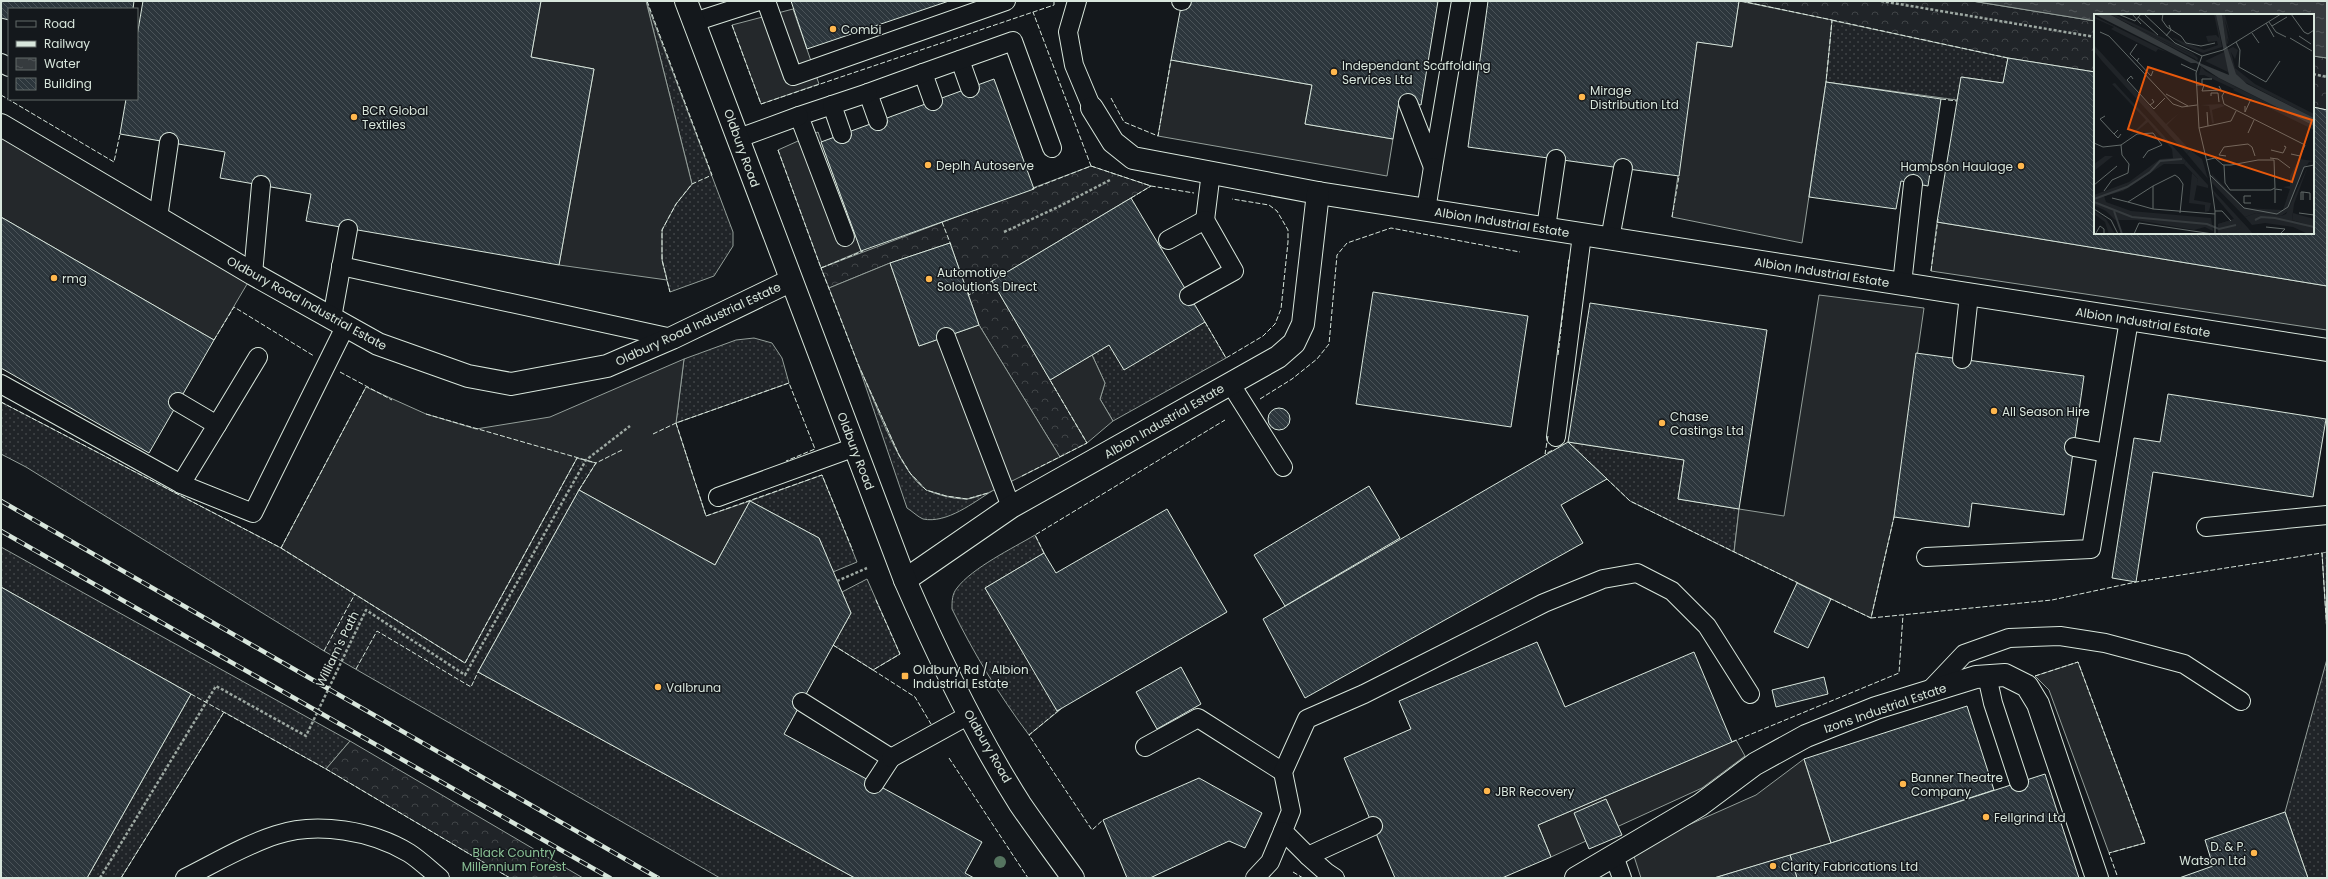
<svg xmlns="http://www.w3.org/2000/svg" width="2328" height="879" viewBox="0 0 2328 879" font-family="Poppins,sans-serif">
<defs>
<pattern id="grass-dots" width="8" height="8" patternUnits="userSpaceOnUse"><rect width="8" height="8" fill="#202428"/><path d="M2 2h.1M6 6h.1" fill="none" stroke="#404447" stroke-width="1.8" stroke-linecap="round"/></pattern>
<pattern id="forest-crowns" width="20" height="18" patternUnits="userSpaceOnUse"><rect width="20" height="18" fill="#202428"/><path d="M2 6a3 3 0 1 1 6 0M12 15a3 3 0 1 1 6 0" fill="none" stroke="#404447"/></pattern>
<pattern id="water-ripples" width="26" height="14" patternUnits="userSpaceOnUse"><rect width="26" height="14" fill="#363b3e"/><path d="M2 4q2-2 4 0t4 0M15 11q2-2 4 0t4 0" fill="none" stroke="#525759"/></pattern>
<pattern id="building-back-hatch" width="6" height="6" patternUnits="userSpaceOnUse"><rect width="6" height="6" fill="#2c363c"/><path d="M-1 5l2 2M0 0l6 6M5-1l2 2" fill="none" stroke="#4a5358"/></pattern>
</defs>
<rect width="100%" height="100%" fill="#14181c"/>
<g fill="url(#grass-dots)" stroke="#939e99">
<path d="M646,1l87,231v14l-19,30 -44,16c-5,-19 -12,-41 -8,-61 2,-15 21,-35 30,-47z"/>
<polygon points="1832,20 2008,58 2003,83 1962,77 1957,100 1826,82"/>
<polygon points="1205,322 1226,358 1113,421 1100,399 1105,383 1092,355 1109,345"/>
<polygon points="754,338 772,343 782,358 789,383 676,423 684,359 736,340"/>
<path d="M858,364c14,29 42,112 69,126 10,5 27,9 39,9 8,0 19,-6 26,-8 -18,11 -45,33 -69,28 -5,-2 -11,-8 -16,-11z"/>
<polygon points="1,402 281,548 465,663 577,458 596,463 579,490 478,672 855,878 720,878 324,651 26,467 1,454"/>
<polygon points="1568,442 1684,460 1678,499 1739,509 1734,552 1630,501"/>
<polygon points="822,475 857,562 833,572 819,538 750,501"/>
<path d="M1035,535l9,18 -59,35 76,121 -32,26c-30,-40 -55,-81 -77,-126 0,-8 0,-15 5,-21 15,-20 56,-40 78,-53z"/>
<polygon points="1,547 350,741 326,769 224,712 121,878 87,878 191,694 1,587"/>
<polygon points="2327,552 2327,633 2322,553"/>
<polygon points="867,579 900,654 873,670 833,645 851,613 842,592"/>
<polygon points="2327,659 2327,878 2308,878 2285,812"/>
</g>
<g fill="url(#forest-crowns)" stroke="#939e99">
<polygon points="1741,1 1972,1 2095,21 2095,72 2008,58"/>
<polygon points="2313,56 2327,58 2327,110 2313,107"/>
<polygon points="1091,166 1151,186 992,281 1087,443 1060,457 979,325 950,243 890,263 829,288 821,268"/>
<polygon points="350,741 583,878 510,878 326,769"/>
</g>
<g fill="#24282b" stroke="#939e99">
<polygon points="541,1 646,1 692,184 676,204 662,230 662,260 667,280 559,265 594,69 531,57"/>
<polygon points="1739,1 1832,20 1826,82 1802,243 1672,217 1697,42 1732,46"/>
<polygon points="793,9 819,84 761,104 732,25"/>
<polygon points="1171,60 1312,85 1305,124 1393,139 1387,176 1158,136"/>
<polygon points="1,125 253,274 214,340 1,217"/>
<polygon points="818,132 861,251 821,268 778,150"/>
<polygon points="1937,222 2327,286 2327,330 1931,271"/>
<polygon points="890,263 919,346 979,325 1060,457 988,493 967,499 946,496 926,490 910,473 899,455 858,364 829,288"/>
<polygon points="1819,295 1924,308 1894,517 1871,618 1734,552 1739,509 1784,516"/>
<polygon points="1092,355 1105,383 1100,399 1113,421 1087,443 1050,380"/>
<polygon points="684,359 676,423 706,516 750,501 715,565 579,490 596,463 577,458 465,663 281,548 366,387 426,414 476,429 550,417"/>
<polygon points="2078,662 2145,843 2109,853 2049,690 2035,676"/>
<polygon points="1736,740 1745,756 1702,788 1551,857 1538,825"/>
<polygon points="1804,759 1831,843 1714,878 1641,878 1632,850 1756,795"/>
</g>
<polygon fill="url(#water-ripples)" stroke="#939e99" points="1972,1 2327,1 2327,58 2313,56 2313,15 2095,15 2095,21"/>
<g fill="url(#building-back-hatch)" stroke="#d8e6dc">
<polygon points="1,1 134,1 133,9 9,9 9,20 1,18"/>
<polygon points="143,1 541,1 531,57 594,69 559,265 306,221 311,194 220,178 225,152 120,134 126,99 137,99 137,36"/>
<polygon points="791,1 949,1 807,49"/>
<polygon points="1182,1 1438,1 1421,105 1399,101 1393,139 1305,124 1312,85 1171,60"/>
<polygon points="1488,1 1739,1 1732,47 1697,42 1679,176 1468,147"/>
<polygon points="2008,58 2095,72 2095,233 2313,233 2313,107 2327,110 2327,286 1937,222 1961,77 2003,83"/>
<polygon points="994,79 1034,189 861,251 821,142"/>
<polygon points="1826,82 1941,99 1928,186 1901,181 1896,209 1809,197"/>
<polygon points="1131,198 1205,322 1124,370 1109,345 1050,380 992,281"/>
<polygon points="1,217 214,340 149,453 1,368"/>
<polygon points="950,243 979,325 919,346 890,263"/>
<polygon points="1373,292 1528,316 1511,427 1356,404"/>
<polygon points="1590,303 1767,330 1739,509 1678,499 1684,460 1568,442"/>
<polygon points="1916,353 2084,376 2064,515 1972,503 1969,527 1894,517"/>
<polygon points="2168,394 2326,419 2313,497 2153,472 2136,582 2112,578 2134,438 2160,442"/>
<circle cx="1279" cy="419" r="11"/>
<polygon points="1568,442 1607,479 1561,505 1583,543 1305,698 1263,619"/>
<polygon points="1369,486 1400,538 1285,606 1254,555"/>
<polygon points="579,490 715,565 750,501 819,538 851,613 784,734 982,842 965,873 974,878 855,878 478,672"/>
<polygon points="1167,509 1227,612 1057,711 985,588 1044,553 1056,573"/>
<polygon points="1797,583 1831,599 1808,648 1774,632"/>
<polygon points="1,587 191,694 87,878 1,878"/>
<polygon points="1537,642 1565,707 1694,652 1732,742 1538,825 1551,857 1502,878 1395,878 1344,758 1411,729 1399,701"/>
<polygon points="1181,667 1201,704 1157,729 1136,692"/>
<polygon points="1824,677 1828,694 1776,707 1772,690"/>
<polygon points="1967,706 1994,790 1831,843 1804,759"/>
<polygon points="2045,774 2079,878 1797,878 1790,855 1831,843"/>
<polygon points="1199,778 1262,813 1245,848 1229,841 1150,878 1127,878 1103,820"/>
<polygon points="1606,799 1622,835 1589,849 1574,813"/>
<polygon points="2285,812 2308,878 2179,878 2213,866 2205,840"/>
<polygon points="1790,855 1797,878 1714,878"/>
</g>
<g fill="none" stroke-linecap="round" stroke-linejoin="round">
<defs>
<g id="lane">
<polyline points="766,1 793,76 1006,1"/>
<polyline points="1077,1 1068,32 1074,65 1092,108"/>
<polyline points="1181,1 1182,1"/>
<polyline points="694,22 759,1"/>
<polyline points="960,60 970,88"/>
<polyline points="1,63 9,67"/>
<polyline points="933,101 923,73 1013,41 1052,148"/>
<polyline points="1408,103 1433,167 1461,1"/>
<polyline points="832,105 799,116 845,237"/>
<polyline points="878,121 868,93 923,73"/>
<polyline points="842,134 832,105 868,93"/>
<polyline points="739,138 799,116"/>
<polyline points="1426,210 1433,167"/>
<polyline points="158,218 169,142"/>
<polyline points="1205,220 1211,172"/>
<polyline points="1546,228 1556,159"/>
<polyline points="1610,239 1623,168"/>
<polyline points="1168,240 1205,220 1234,271 1189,296"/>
<polyline points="341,266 672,338"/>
<polyline points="253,274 261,185"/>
<polyline points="1902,284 1913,184"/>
<polyline points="332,318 348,229"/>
<polyline points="946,337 1011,507"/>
<polyline points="1962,359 1969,295"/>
<polyline points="1230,383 1283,467"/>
<polyline points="1,384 181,484"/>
<polyline points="178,402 217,425 181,484 253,513 346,325"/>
<polyline points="217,425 258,357"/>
<polyline points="1556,437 1582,235"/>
<polyline points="2107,453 2129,320"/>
<polyline points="718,497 855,447"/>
<polyline points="2206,527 2327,515"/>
<polyline points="1926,557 2091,549 2107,453 2074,447"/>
<polyline points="1987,676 1993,703 2019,782"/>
<polyline points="1929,691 1964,654 2009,638 2060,636 2105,643 2184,664 2241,701"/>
<polyline points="802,702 891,758 874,784"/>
<polyline points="1145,747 1198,718 1283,772"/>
<polyline points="891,758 969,715"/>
<polyline points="1373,826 1308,856 1283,831 1291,811 1283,772 1307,719 1364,694 1544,603 1603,579 1637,573 1672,591 1707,626 1750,694"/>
<polyline points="1308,856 1326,872 1335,878"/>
<polyline points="1614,856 1622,878"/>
<path d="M185,878c30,-15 60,-33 91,-43 41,-14 97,-4 133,18 11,7 21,17 31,25"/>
<polyline points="1255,878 1270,862 1283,831"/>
</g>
<g id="street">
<polyline points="1092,108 1113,142 1133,158 1318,193 2327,350"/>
<polyline points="1,125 253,274 378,344 468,376 511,384 607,366 672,338 790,281"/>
<polyline points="905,580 1011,507 1278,357 1294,343 1303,324 1318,193"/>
<polyline points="1576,878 1700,805 1755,764 1806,736 1876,708 1976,677 2005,675 2027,686 2038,704 2097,878"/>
</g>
<path id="secondary" d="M686,1l219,579c33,76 70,153 115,224 17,25 36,50 53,74"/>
</defs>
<use href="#lane" stroke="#d8e6dc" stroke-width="20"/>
<use href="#street" stroke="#d8e6dc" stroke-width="24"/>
<use href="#secondary" stroke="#d8e6dc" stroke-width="24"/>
<g stroke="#9da8a2" stroke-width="2.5" stroke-dasharray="3 2" stroke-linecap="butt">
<polyline points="1881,1 2095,37"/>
<polyline points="2313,74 2327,77"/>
<polyline points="1004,232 1058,207 1110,180"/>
<polyline points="837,581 867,568"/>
<polyline points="100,878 216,686 306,736 366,610 465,675 586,460 630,426"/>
</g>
<use href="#lane" stroke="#14181c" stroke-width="18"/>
<use href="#street" stroke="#14181c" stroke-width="22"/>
<use href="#secondary" stroke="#14181c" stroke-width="22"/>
<defs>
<g id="rail">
<polyline points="1,501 658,878"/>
<polyline points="1,531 610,878"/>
</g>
</defs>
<use href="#rail" stroke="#d8e6dc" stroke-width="4.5"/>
<use href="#rail" stroke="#14181c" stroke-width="3" stroke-dasharray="9" stroke-linecap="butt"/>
<g stroke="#d8e6dc" stroke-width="1" stroke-dasharray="5 2" stroke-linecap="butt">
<polyline points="647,1 712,175 692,184 676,204 662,230 662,260 670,292"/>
<polyline points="1741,1 1832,20 1826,82"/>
<polyline points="1832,20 2008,58"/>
<polyline points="732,25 761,104 1054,5 1054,1"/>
<polyline points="1,95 114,162 120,134"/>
<polyline points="1111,98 1124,122 1158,136 1171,60"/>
<polyline points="1941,99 1957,101"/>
<polyline points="778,150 821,268 863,251"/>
<polyline points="1091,166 1151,186 1194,193"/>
<polyline points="1032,189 1091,166 1033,12"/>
<polyline points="1131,198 1151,186"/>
<polyline points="1672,217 1679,176"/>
<polyline points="942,222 951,245"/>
<polyline points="823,267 821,268 858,364 899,455 910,473 926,490 946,496 967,499 988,493"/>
<polyline points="1931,271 1938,219"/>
<polyline points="968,292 969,295 992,281"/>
<polyline points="1205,322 1226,358 1263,336 1275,324 1281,309 1288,242 1288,230 1277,211 1269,205 1232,199"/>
<polyline points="214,340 234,307 314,356"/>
<polyline points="1558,355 1569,258"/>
<polyline points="340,372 392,400"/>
<polyline points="1260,399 1292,379 1317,359 1329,344 1337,255 1347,243 1391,228 1520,252"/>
<polyline points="1,402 281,548 366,387"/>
<polyline points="426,414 596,463"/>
<polyline points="676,423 706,516 822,475 853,551"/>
<polyline points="653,434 676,423 789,383 815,449 786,461"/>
<polyline points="1548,436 1545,454 1553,450"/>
<polyline points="1022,476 1087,443 1050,380"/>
<polyline points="1606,478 1630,501 1798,583"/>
<polyline points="579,490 596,463 622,450"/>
<polyline points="281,548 465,663 577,458"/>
<polyline points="1044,553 1035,535 1225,420"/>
<polyline points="1829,598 1871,618 1894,517"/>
<polyline points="1871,618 2052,600 2136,582 2322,553 2327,633"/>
<polyline points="833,645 873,670 900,654 875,598"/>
<polyline points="324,651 355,594"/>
<polyline points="356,669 377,631 471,687 478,672"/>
<polyline points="873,670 915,697 931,724"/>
<polyline points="2035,676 2078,662 2145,843 2109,853 2118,878"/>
<polyline points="191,694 326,769 510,878"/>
<polyline points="1059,710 1029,735 1092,830 1103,820"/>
<polyline points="1732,742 1899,673 1903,615"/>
<polyline points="949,758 1028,878"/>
<polyline points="1293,872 1303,878"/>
<polyline points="121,878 224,712"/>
</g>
</g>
<circle fill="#55745f" cx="1000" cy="862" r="6"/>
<g fill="#ffb74d" stroke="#14181c" stroke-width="1.5">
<circle cx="833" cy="29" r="4"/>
<circle cx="1334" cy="72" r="4"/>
<circle cx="1582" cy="97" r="4"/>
<circle cx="354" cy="117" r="4"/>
<circle cx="928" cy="165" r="4"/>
<circle cx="2021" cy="166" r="4"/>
<circle cx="54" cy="278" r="4"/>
<circle cx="929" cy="279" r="4"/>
<circle cx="1994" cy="411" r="4"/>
<circle cx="1662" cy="423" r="4"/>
<rect x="901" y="672" width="8" height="8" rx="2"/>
<circle cx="658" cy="687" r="4"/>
<circle cx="1903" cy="784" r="4"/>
<circle cx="1487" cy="791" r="4"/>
<circle cx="1986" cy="817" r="4"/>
<circle cx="2254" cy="853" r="4"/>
<circle cx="1773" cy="866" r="4"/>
</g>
<g text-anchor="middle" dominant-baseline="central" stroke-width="3" stroke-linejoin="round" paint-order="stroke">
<g font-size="12" fill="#d8e6dc" stroke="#14181c" text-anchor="start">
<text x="841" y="29">Combi</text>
<text x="1342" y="65">Independant Scaffolding<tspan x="1342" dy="14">Services Ltd</tspan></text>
<text x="1590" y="90">Mirage<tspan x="1590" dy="14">Distribution Ltd</tspan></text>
<text x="362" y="110">BCR Global<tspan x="362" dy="14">Textiles</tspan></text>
<text x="936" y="165">Deplh Autoserve</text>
<text x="2013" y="166" text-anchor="end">Hampson Haulage</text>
<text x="937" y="272">Automotive<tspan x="937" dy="14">Soloutions Direct</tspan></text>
<text x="62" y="278">rmg</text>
<text x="2002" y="411">All Season Hire</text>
<text x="1670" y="416">Chase<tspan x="1670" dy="14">Castings Ltd</tspan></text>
<text x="913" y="669">Oldbury Rd / Albion<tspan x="913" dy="14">Industrial Estate</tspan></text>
<text x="666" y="687">Valbruna</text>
<text x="1911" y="777">Banner Theatre<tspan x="1911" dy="14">Company</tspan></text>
<text x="1495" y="791">JBR Recovery</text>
<text x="1994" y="817">Fellgrind Ltd</text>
<text x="2246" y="846" text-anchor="end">D. &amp; P.<tspan x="2246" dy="14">Watson Ltd</tspan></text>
<text x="1781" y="866">Clarity Fabrications Ltd</text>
</g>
<g font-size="12" fill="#d8e6dc" stroke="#14181c">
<text transform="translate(742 148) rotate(70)">Oldbury Road</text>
<text transform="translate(1502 222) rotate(9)">Albion Industrial Estate</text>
<text transform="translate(1822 272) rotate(9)">Albion Industrial Estate</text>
<text transform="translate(307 303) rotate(29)">Oldbury Road Industrial Estate</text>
<text transform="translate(2143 322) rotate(9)">Albion Industrial Estate</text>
<text transform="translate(698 324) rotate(-25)">Oldbury Road Industrial Estate</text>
<text transform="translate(1164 421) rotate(-30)">Albion Industrial Estate</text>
<text transform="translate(856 451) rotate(69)">Oldbury Road</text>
<text transform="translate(337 649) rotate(-64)">William's Path</text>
<text transform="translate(1885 708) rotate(-19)">Izons Industrial Estate</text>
<text transform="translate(988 746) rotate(60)">Oldbury Road</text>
</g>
<g font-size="12" fill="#8ac095" stroke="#14181c">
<text x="514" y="852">Black Country<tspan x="514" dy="14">Millennium Forest</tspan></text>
</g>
</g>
<g transform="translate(2094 14)">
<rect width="220" height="220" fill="#14181c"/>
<path d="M15,0h5l56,27 22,12 6,5 -1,3 -5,-6zM120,0h2l6,33 -19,6 -20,-8 -12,-8 33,13 14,-5 -1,-4 -9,1 -2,-6 10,-1 3,3zM128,0h6l-3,1 6,24 -6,-19 4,22 -2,-4 1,5 -2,2zM0,2l24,12 49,24 -9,-3 -2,3 -45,-23 3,-2 -20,-9zM0,31l72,79 13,-11 -12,12 23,25 -3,4 -85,-93 -8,-10zM139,33l5,3 -3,9 -4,-7 4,16 20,16 59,30v4l-73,-38 -6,-7 -8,-23zM107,52l4,5 31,16 -2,2 -30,-14h-5zM21,69l8,9 33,35 -2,2 -6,-7 -22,18 20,-20 -34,-36zM205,145l15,2 -5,1 -7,10 -14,39 -7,5 -25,-3 -11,4 -33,-34v-9l33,34 38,2 7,-21 -7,-2 7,-1v-10zM92,147l22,24v3l-12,-3 2,-6 -14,-15zM118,175l36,39 5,6h-35v-10l16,-5 -19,-23zM0,197l12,8 9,15h-6l-4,-12 -11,-8zM199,199l21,6v8l-22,-7z" fill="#202428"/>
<path d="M130,38l2,8 4,13 -25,-12zM142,73l78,39v4l-81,-40zM127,90l4,2 -13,4 2,13h-2l-3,-17 -9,-1zM62,113l30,34 -2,3h-20l-41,27 -19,5 2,6 25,9 80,7 2,13 -8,-4 -11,3 -58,-10h-21l-9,-9 -12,-6v-10l35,-13 31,-23 13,-1 -1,-9 -18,-20zM96,136l12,9 6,20 -21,-25zM11,142h8l-19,15v-7zM214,152l-14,38 -2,16 22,7v5l-6,2 -15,-7 -28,-4 -13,2 -7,-8 11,-4 25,3 5,-2zM98,159l6,6 -4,21 17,3 -2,8 -4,1v-7l-16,-2z" fill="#202428"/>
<path d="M39,12l59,29 4,4 -62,-31zM141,205l5,1 2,7 -11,6 -13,1v-10z" fill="#202428"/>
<path d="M0,0h15l93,50 27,11 -13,-60 6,-1 4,30 10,30 11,10 67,34v8l-95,-48 -23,-15h-5z" fill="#363b3e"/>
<path fill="none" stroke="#363b3e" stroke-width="2" d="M0,185l33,-12 23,-15 10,-11 22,-2M0,188l38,15 75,7 12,5 17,-4M20,197l8,23M161,206l6,-3 14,1 39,9"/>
<path fill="none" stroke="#626a69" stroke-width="1" d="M24,0l17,7 6,-7M38,0l9,10M50,0l31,29 27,13 -6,17 3,55 11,47 5,36v23M69,0l-1,6 5,7 14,9 5,7 15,3 14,-3M197,0l13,18 4,2 6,-4M44,3l20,18M175,8l7,10 10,5M172,9l8,14M178,12l15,-9M6,18l9,4 64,68 9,3 15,-2M158,19l7,10M72,22l5,-6 -2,-5M205,22l12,8M196,24l22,13M142,28l4,8 -1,17 27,15 14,-21M43,30l-7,10 7,7 2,-3M108,42l21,-6 58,-36M43,47l14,15 2,-5M87,50l15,7M39,65l-2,-3 -4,4 23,25M102,71h6v-6h10M110,71l-2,6 19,-1 -2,-4M131,77l-3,5 2,8 81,41 -5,11 -9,-2M72,80l22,12M117,82v-3h7l1,9M58,85l2,3 -4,3 4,4 11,-11M151,92v6l6,-13M113,98l1,14M11,102l-5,3 14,15M105,114l32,-7 5,-10M24,116l-4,4 4,4 3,-4M154,119l6,-13M0,129l9,4 18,-2M177,136l12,3 3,-6 -2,-1M132,142l-7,-1 5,-8 24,-3 4,3 3,9M176,144l8,1 12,9M112,146l9,-2 8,7h8l27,-5h16l1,28 -4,2h-41l-5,-7 -1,-18M116,161l34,33 33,6 11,-7 16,-40 10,-2M0,171l23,-19M59,172l22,-11 4,3 4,6 -3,29M10,177l8,-11 16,-7 1,-9 -7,-9 -1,-10 16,-11 16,-1 9,12 -14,6 -5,7M209,178l7,1v7M157,182h-7v7h7M18,184l16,4 25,-16v23M207,186v-8h2v8M34,188l25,7 62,5M181,189v-14l7,1M0,195l17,11 7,14M121,197h7l9,10M205,199l15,2M172,213l19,2 -4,4M2,219l4,-7 4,3v5M40,220l5,-11 74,11"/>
<path fill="#e8590c" fill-opacity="0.15" stroke="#e8590c" stroke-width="2" d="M54,53l164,53 -20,62 -164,-53z"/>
<rect width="220" height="220" fill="none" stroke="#d8e6dc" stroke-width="2"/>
</g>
<rect width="2328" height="879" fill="none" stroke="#d8e6dc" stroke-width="4"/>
<rect x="8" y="8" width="130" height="92" fill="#14181c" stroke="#626a69"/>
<rect x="16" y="21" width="20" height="6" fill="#14181c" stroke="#626a69"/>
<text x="44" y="28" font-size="12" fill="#d8e6dc">Road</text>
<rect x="16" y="41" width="20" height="6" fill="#d8e6dc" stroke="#626a69"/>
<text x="44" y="48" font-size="12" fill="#d8e6dc">Railway</text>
<rect x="16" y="58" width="20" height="12" fill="url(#water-ripples)" stroke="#626a69"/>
<text x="44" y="68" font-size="12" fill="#d8e6dc">Water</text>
<rect x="16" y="78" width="20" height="12" fill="url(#building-back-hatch)" stroke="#626a69"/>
<text x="44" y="88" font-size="12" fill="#d8e6dc">Building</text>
</svg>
